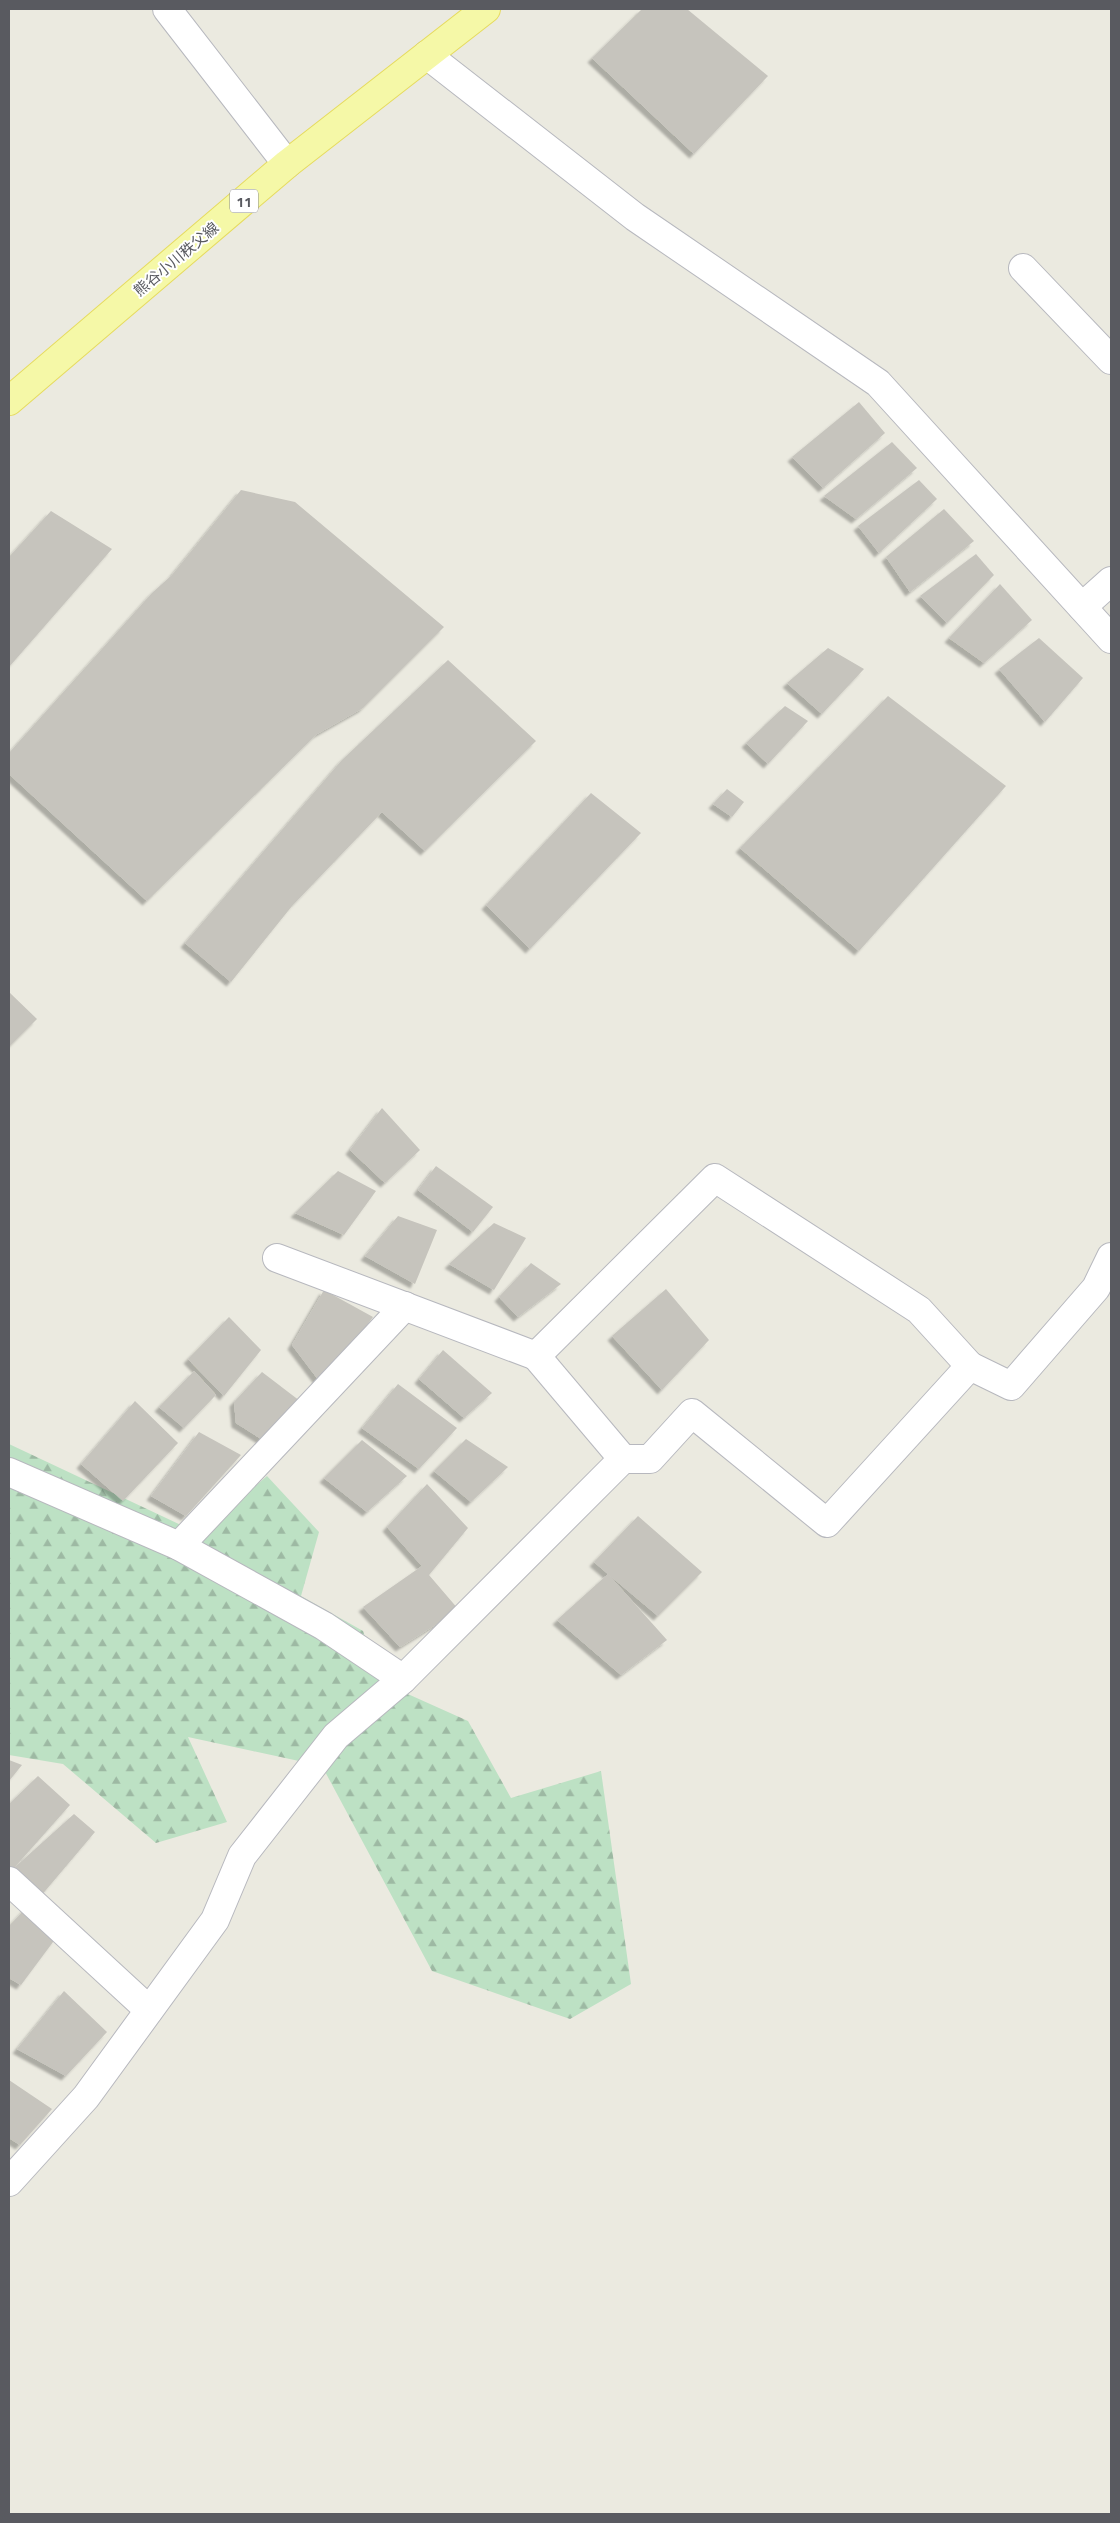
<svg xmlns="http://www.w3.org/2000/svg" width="1120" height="2523" viewBox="0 0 1120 2523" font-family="'Titillium Web','Noto Sans JP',sans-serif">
<defs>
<pattern id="forest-firs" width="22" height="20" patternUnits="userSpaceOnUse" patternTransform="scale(1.25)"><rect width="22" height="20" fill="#bde1c4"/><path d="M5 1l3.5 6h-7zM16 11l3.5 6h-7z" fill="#9db9a3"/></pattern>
<filter id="shadow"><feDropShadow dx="-4.5" dy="4.5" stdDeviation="1" flood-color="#0004"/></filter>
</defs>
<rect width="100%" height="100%" fill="#ebeae0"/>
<polygon fill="url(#forest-firs)" points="9,1444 200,1534 267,1476 319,1532 301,1596 363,1631 381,1682 468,1721 511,1798 601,1771 631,1984 570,2019 432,1971 322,1766 188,1737 227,1822 156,1843 63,1764 9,1755"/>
<g fill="#c6c4bd" filter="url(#shadow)">
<polygon points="642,9 687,9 768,76 694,154 592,58"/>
<polygon points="859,402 885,433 823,488 792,457"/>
<polygon points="892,442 917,468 856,519 824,496"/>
<polygon points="919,480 937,499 879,553 858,526"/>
<polygon points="241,490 295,502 444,627 363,708 317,734 147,901 9,774 9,753 152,593 172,575"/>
<polygon points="944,509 974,541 910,592 886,557"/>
<polygon points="51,511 112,549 9,667 9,557"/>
<polygon points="976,554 994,575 947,623 920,596"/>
<polygon points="1000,584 1032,620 984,663 949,638"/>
<polygon points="1039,638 1083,678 1045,722 999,669"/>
<polygon points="828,648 864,669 822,714 787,683"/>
<polygon points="448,660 536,741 425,851 382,812 292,906 231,982 185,943 342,760"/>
<polygon points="888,696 1006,786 859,951 740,848"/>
<polygon points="785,706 808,721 768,764 746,743"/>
<polygon points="727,789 744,802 732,817 713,804"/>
<polygon points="591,793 641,833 530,949 486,905"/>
<polygon points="9,992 37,1019 9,1047"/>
<polygon points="382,1108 420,1150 385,1183 350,1150"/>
<polygon points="436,1166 493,1207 473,1232 418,1190"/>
<polygon points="338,1171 376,1191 344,1235 295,1213"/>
<polygon points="398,1216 437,1230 415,1284 365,1256"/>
<polygon points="494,1223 526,1238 494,1290 449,1264"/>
<polygon points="531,1263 561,1284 518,1317 499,1297"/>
<polygon points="666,1289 709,1340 662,1390 612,1336"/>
<polygon points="324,1290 373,1317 323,1386 292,1345"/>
<polygon points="229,1317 261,1350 224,1396 188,1359"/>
<polygon points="443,1350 492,1393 464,1418 419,1379"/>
<polygon points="194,1371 216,1395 184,1428 159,1407"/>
<polygon points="262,1372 300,1401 266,1442 236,1423 234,1402"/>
<polygon points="398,1384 457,1428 419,1469 362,1428"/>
<polygon points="135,1401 178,1443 123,1501 81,1464"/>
<polygon points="199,1432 241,1455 186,1516 151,1496"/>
<polygon points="466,1439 508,1467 471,1502 434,1471"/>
<polygon points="362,1440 407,1476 367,1512 324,1478"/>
<polygon points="427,1484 468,1528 429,1575 459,1610 400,1647 363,1607 422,1566 387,1527"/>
<polygon points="638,1516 702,1572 658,1616 608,1574 667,1640 621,1675 557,1620 608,1574 594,1562"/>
<polygon points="9,1760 22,1765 9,1781"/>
<polygon points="38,1776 70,1805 14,1868 74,1814 95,1832 40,1897 9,1865 9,1804"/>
<polygon points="27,1907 56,1938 21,1985 9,1978 9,1926"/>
<polygon points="64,1991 107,2032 66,2076 17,2049"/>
<polygon points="9,2080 52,2109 20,2145 9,2138"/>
</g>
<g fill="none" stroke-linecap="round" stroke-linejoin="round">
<defs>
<g id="street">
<polyline points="167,9 287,164"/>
<polyline points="427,55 635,217 878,383 1111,639"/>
<polyline points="1023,268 1111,360"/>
<polyline points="1082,607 1111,581"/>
<polyline points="277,1258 536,1356 715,1178 919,1310 970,1366"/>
<polyline points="536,1356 623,1459"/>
<polyline points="9,1472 179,1546"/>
<polyline points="403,1679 324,1626 179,1546 405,1306"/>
<polyline points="9,1881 149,2010"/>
<polyline points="9,2182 86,2097 215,1920 242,1856 336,1736 403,1679 623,1459 650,1459 692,1413 827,1523 970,1366 1011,1386 1096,1288 1111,1257"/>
</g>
<polyline id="primary" points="9,401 287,164 486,9"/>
</defs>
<use href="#street" stroke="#b7b8be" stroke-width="30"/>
<use href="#primary" stroke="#e6db5e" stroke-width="30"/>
<use href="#street" stroke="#fff" stroke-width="28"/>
<use href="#primary" stroke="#f5f8a7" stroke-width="28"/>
</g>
<g text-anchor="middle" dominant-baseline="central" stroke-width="4" stroke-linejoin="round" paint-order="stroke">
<rect fill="#fff" stroke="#8b8c90" stroke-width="1" x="230" y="189.5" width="28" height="23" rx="4"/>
<g font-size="14" font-weight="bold" fill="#595a60">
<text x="244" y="201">11</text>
</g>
<g font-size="15" fill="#595a60" stroke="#fff">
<text transform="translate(176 259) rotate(-40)">熊谷小川秩父線</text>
</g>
</g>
<rect width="1120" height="2523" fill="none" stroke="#595a60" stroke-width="20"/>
</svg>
